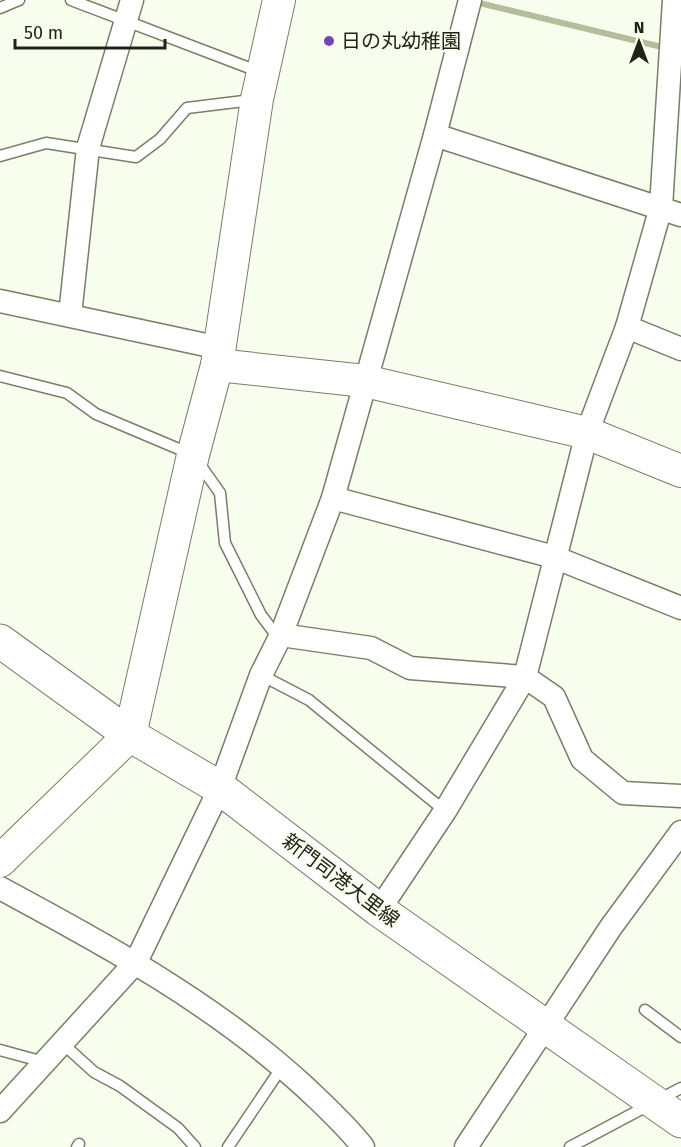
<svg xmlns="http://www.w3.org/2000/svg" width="681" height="1147" viewBox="0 0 681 1147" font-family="'Fira Sans','Noto Sans JP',sans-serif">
<rect width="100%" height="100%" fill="#f8feed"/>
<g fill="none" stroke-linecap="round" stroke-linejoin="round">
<polyline stroke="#b3bf9a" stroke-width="6" points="475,2 666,48"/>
<defs>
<g id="lane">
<polyline points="71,0 260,72"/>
<polyline points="0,8 19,0"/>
<polyline points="0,156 46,143 136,157 160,139 187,108 252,100"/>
<polyline points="0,376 67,393 96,414 193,455 220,493 225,543 261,615 273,631 281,635"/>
<polyline points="261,675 309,700 445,811"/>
<polyline points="645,1010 681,1037"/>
<polyline points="62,1043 94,1072 120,1086 178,1128 195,1147"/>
<polyline points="0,1050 44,1062"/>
<polyline points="77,1147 79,1144"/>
<polyline points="228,1147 282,1067"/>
<polyline points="570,1147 681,1088"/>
</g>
<g id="street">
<polyline points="435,135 681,215"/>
<polyline points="0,301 220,348"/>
<polyline points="70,315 88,148 132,0"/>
<polyline points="627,327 681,349"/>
<polyline points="333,498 554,557 681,608"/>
<polyline points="281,635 371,648 410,668 525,677 554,697 582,759 623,793 681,796"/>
<path d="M0,888c108,58 215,116 306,200 20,19 40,37 57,59"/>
<polyline points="379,910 445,811 525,677 587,433 627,327 661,207 674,0"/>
<polyline points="0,1111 136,962 220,788 261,675 281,635 333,498 435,135 470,0"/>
<polyline points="466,1147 611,927 681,832"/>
</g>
<g id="secondary">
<polyline points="217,365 365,381 587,433 681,471"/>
<polyline points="0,861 130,735 193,455 217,365 257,99 279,0"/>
</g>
<polyline id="primary" points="0,641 130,735 220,788 379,910 681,1121"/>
</defs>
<use href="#lane" stroke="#777f65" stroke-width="13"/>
<use href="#street" stroke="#777f65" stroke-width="25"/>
<use href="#secondary" stroke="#777f65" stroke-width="34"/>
<use href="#primary" stroke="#777f65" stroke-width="35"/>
<use href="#lane" stroke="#fff" stroke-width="10"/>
<use href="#street" stroke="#fff" stroke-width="22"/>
<use href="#secondary" stroke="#fff" stroke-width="32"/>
<use href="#primary" stroke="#fff" stroke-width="33"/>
</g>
<circle fill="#7a41b8" stroke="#f8feed" stroke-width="2" cx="329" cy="41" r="6"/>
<g text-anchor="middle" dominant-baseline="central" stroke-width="4.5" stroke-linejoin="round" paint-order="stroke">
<g font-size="20" fill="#202318" stroke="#f8feed" text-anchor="start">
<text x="341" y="41">日の丸幼稚園</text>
</g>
<g font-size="20" fill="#202318" stroke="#f8feed">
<text transform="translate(341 880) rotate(37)">新門司港大里線</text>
</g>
</g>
<g transform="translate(639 42)" stroke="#f8feed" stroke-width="4.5" paint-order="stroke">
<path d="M0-4.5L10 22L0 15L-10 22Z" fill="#202318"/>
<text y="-9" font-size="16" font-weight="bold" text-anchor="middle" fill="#202318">N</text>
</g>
<path d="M15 39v9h150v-9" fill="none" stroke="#202318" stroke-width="3"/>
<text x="24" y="39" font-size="18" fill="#202318" stroke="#f8feed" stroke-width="4.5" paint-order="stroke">50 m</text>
</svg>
